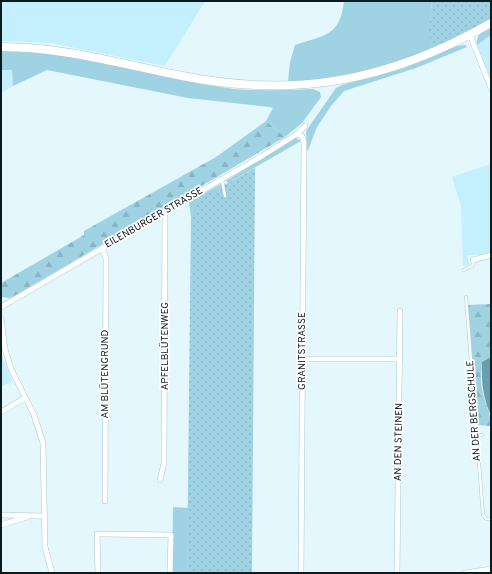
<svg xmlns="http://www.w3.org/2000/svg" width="492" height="574" viewBox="0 0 492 574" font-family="Overpass,sans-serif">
<defs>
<pattern id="forest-firs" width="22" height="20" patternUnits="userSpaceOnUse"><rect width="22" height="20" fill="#9fd3e3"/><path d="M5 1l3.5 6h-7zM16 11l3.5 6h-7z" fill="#88b5c2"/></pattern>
<pattern id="park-dots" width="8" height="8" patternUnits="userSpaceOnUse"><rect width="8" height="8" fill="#9fd3e3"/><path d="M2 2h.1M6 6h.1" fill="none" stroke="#88b5c2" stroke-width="1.8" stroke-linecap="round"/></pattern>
</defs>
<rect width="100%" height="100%" fill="#e3f7fd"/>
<g fill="#c4effd">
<polygon points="1,1 205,1 165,66 51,43 1,41"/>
<polygon points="491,35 491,79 477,45"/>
<polygon points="1,70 12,70 13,86 1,93"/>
<polygon points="491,164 491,252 485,255 467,255 469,265 463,266 461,206 452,177"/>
<polygon points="1,353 12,381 1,387"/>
</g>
<g fill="#9fd3e3">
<path d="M344,1h88l-2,21 2,27 -34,14 -61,15 -49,4 2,-20 5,-17c29,-10 45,-8 49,-44z"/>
<path d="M491,26v9l-14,10c-1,-11 5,-14 14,-19z"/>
<polygon points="465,45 467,47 416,68 344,91 331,106 317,127 308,150 307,150 306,131 336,88 342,85 404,68 456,46"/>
<path d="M1,51c30,0 58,3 88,8 48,9 96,24 145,30 26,2 53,1 79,0l7,3 1,5 -19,26 -17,14 -19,-16 7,-13 -4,-1 -81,-9 -141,-28 -34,16 -1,-16h-11z"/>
<polygon points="296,138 301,141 228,183 226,181"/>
<polygon points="221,184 223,186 200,199 191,218 189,202"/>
<polygon points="173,507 189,508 187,573 172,573"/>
</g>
<g fill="url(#forest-firs)">
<polygon points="266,121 285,137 14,296 9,298 1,297 1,283 3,282 84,235 84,231 216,157"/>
<path d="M491,304v53l-9,5c-1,9 -2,18 0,27 2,13 9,23 9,37l-13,-1 -10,-120z"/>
</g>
<g fill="url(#park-dots)">
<polygon points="432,1 491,1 491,19 432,49 429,30"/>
<polygon points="255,168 252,573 187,573 191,218 199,199"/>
</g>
<path fill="#699eae" d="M491,357v59c-8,-18 -10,-34 -9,-54z"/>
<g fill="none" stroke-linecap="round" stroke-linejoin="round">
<defs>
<g id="service">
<polyline points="222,180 225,196"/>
<polyline points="464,270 473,265 473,260"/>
<polyline points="466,297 483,515 486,519 491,519"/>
<polyline points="476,436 482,435"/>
</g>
<g id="minor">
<polyline points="470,35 491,88"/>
<polyline points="297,134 302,136 304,142 301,573"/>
<polyline points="102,248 106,258 105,501"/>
<polyline points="473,260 491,255"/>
<polyline points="1,307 262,156 297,134 305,126"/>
<polyline points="1,319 5,349 11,369 34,415 43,443 45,547 52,573"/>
<polyline points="302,359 400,359"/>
<polyline points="1,412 25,398"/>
<polyline points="160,480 164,463 165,212"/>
<polyline points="1,515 43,516"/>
<polyline points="1,525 27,517"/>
<polyline points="98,573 97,534 104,534 171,535 170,573"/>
<polyline points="397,573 400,311"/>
<polyline points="465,573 491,569"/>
</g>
<path id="primary" d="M1,47c60,0 117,16 176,28 116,24 211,7 314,-52"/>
</defs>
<use href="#service" stroke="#a8c9d3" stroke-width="3.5"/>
<use href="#minor" stroke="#a8c9d3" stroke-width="6"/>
<use href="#primary" stroke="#a8c9d3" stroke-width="9"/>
<use href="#service" stroke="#fff" stroke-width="2.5"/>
<use href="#minor" stroke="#fff" stroke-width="5"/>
<use href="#primary" stroke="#fff" stroke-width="8"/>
</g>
<g text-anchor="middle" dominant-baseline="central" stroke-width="3.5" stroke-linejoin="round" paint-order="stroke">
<g font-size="10" fill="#0e1b1e" stroke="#fff">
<text transform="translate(154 218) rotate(-30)">EILENBURGER STRASSE</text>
<text transform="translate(165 346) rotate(-90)">APFELBLÜTENWEG</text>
<text transform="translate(302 351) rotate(-90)">GRANITSTRASSE</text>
<text transform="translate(105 374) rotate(-90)">AM BLÜTENGRUND</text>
<text transform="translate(474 411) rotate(-94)">AN DER BERGSCHULE</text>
<text transform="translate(399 442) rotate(-89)">AN DEN STEINEN</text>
</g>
</g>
<rect width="492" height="574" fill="none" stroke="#0e1b1e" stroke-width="4"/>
</svg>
